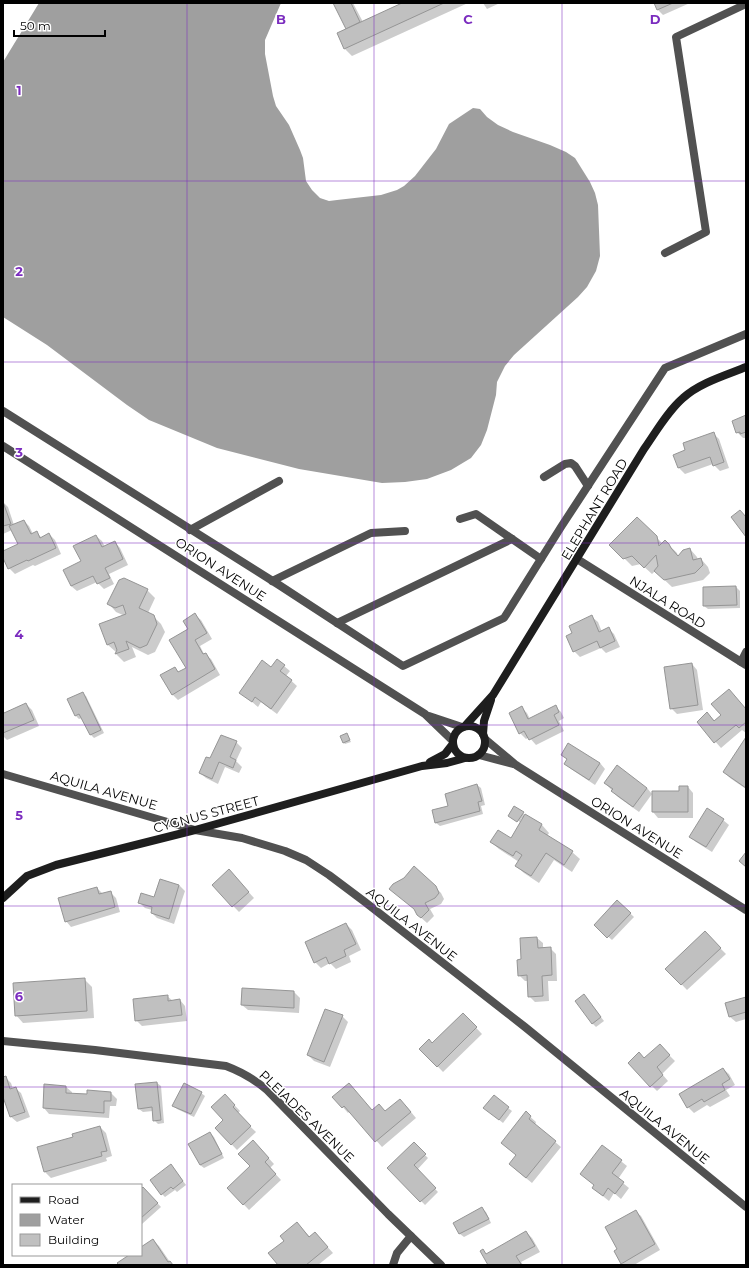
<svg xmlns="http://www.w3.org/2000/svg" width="749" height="1268" viewBox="0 0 749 1268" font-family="Montserrat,sans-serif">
<rect width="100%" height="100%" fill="#fff"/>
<polygon fill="#9f9f9f" points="39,3 281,3 265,40 265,54 273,96 276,106 289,125 300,150 303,158 306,181 312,190 320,198 329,201 337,200 381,195 397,190 404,186 415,176 436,149 449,124 473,108 480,109 487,117 498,125 513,132 550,145 566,152 575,158 590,182 595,193 598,205 600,256 596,271 587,287 578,297 514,355 505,366 497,382 496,395 487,430 481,445 471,458 451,470 427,479 405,482 382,483 299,469 217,448 149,420 127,405 47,345 3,317 3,62"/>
<g fill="#0003">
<polygon points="334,3 353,3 363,22 404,3 468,3 352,56 345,49 347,29"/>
<polygon points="483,3 500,3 487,9"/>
<polygon points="655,3 690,3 663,15 658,10"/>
<polygon points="746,416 746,438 743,438 737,432"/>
<polygon points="713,433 719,439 729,468 720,471 713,464 685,474 679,468 675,455 687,451"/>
<polygon points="3,502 8,507 14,525 24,521 29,526 33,534 37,533 42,538 49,534 55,540 61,554 35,566 33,565 15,574 9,568 3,555 3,552 19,544 12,530 3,534"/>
<polygon points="637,518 663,544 665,541 677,553 678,557 690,549 697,557 698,560 701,559 708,567 710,573 703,580 672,587 655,571 652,574 641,564 632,566 611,545"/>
<polygon points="96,536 102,541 105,547 115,542 120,548 128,565 109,574 114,584 104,589 97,582 77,591 71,586"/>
<polygon points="736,587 740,591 740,608 708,609 704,606"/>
<polygon points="147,590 155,598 148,613 153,616 161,624 165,632 155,652 148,655 132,647 136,657 124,662 116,654 118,652 116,652 108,645 100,625 125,616 116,612 109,604"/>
<polygon points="195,615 201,620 212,639 200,646 204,654 205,654 211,659 220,675 178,700 173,695 175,668 179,673 187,668 189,629"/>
<polygon points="592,617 598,622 602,632 608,628 614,634 620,647 606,653 601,648 580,657 574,651 574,634"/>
<polygon points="692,664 697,670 703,710 677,714 671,708"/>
<polygon points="284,666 290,671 286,676 297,686 277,714 261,702 258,707 240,692 271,668"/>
<polygon points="82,693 86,696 104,733 94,738 90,734 82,718 79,719 76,716"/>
<polygon points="26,704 32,710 39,726 7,740 3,736 3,711 5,714"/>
<polygon points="555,706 561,712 564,718 559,721 564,731 536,745 529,737 526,739 520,733 521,707 527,713 530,719"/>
<polygon points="746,709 746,733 742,730 721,748 698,722 707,714 715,721"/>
<polygon points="347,734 351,742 345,744 344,743"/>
<polygon points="746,739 746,789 730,778 724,772"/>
<polygon points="236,742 242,748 236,761 242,767 239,773 225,767 218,784 206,778 200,773 211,760"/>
<polygon points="562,754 600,763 605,769 595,785 571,769 566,764 568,760"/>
<polygon points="605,783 647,788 652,794 639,812 618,797"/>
<polygon points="477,785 481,788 485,805 481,806 483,814 440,826 436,823 450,807"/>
<polygon points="688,787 693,793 693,818 658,818 653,812"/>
<polygon points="523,812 524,815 542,825 549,833 547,836 572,852 580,859 572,872 554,860 539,883 524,873 516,866 519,862 499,849 491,842 511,840 524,819 522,818 520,822 509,815"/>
<polygon points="723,820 729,825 712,852 696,842 690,837"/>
<polygon points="234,876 254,898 239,912 213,885"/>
<polygon points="160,880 179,885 185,891 174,924 157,918 152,913 152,910 145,908 140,903 155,899"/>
<polygon points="431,883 441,893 444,899 441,904 430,909 434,916 427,923 418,915"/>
<polygon points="97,888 103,894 110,892 116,898 120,912 71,927 66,921"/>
<polygon points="617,901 634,917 612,940 595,925"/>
<polygon points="346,924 352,930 361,950 349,956 351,962 336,969 330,963 321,968 315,962"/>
<polygon points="705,933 726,954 687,990 667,969"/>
<polygon points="537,938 543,943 543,948 550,948 556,954 557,981 548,981 549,1001 535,1002 529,996 528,981 525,981 519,975 522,960"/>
<polygon points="84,979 92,987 94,1018 23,1023 16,1015"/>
<polygon points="294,992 300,998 299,1013 248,1010 242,1005"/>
<polygon points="584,995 604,1021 596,1027 592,1023"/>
<polygon points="167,996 173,1001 180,1000 185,1006 187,1021 142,1026 136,1020"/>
<polygon points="746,998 746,1019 736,1022 730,1017"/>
<polygon points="463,1014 482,1034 443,1072 421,1049 432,1044"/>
<polygon points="342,1016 348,1022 330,1067 314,1061 308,1055"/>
<polygon points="665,1051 675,1061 662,1074 668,1081 657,1091 629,1063 645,1059"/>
<polygon points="723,1069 729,1074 735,1085 726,1090 730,1096 710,1107 707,1105 694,1113 688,1107"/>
<polygon points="5,1077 11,1083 13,1089 15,1088 21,1093 30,1117 17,1122 11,1117 4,1098 3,1098 3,1078"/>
<polygon points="157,1083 161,1086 164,1123 158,1124 154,1120 153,1111 143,1112 139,1109"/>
<polygon points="45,1085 66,1087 72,1092 72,1094 88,1095 88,1091 111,1093 117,1099 116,1106 110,1106 109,1118 49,1114 44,1108"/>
<polygon points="201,1093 205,1096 194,1117 177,1109 174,1106"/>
<polygon points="225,1095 240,1111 237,1114 256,1132 237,1150 216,1128 224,1120"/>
<polygon points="334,1097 373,1111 386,1112 406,1106 416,1118 382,1147 350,1111 348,1113"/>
<polygon points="508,1108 512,1111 503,1123 488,1111"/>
<polygon points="526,1113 536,1122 535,1125 561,1147 532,1183 516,1170 517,1156 502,1143"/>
<polygon points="100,1127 106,1133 112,1156 106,1158 107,1161 51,1178 45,1172 39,1148 74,1138"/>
<polygon points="210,1133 214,1137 224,1158 204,1168 200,1165"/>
<polygon points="253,1141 274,1164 270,1168 281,1180 249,1210 228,1188 251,1166"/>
<polygon points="414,1144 428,1158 417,1170 438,1192 425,1205 389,1168"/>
<polygon points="602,1146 627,1166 618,1179 629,1188 621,1199 614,1193 609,1201 599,1193 593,1188 595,1186 581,1174"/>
<polygon points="174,1169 186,1185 177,1192 175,1190 165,1197 162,1194"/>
<polygon points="143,1188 161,1207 142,1224 141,1223 141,1191"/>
<polygon points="482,1209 486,1212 491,1223 464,1237 460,1234 455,1223"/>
<polygon points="635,1211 641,1216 660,1250 634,1265 624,1265 622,1263 619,1249"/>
<polygon points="297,1223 310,1237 315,1233 333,1253 318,1265 279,1265 285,1241"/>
<polygon points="526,1232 532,1238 540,1252 521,1262 523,1265 489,1265 487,1255"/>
<polygon points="153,1240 159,1246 170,1262 173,1265 120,1265 131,1255 141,1255 141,1248"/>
</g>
<g fill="#c0c0c0" stroke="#959595">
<polygon points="333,3 351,3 360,22 346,29"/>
<polygon points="402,3 444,3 344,49 337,33"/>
<polygon points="654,3 673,3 657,10"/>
<polygon points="746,415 746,432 740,434 740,432 736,433 732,421"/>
<polygon points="714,432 724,462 713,466 710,457 678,468 673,455 685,450 683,443"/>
<polygon points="3,502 11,524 3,526"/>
<polygon points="740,510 746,517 746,537 731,517"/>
<polygon points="637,517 657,536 659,546 665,540 669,544 671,548 678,556 683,550 690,548 693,560 701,558 703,565 695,573 664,580 654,571 658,566 656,555 644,568 632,556 623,559 609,545"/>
<polygon points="24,520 31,534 37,531 40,538 49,533 56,548 28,561 27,560 8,569 3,558 3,551 18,544 9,526"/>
<polygon points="96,535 102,547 115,541 123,559 105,568 110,578 97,584 93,576 71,586 63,570 81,561 73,546"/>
<polygon points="124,578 148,589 139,608 154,615 157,624 147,645 140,648 126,641 129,649 115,654 117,650 114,642 107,645 99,624 126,614 123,605 115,608 107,604 119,580"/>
<polygon points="736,586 737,605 703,606 703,587"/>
<polygon points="195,613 207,633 195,640 203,654 206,653 215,669 172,695 160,675 175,667 178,672 186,668 169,640 188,629 183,621"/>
<polygon points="592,615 599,632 609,627 615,641 600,648 597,641 573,652 566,636 572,633 569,626"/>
<polygon points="277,659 285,665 280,671 292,680 271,709 255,697 252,702 239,693 262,660 271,667"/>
<polygon points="692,663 698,705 670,709 664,667"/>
<polygon points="729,689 746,709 746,722 739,728 736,725 714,743 697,722 707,712 714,721 721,715 711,704"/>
<polygon points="83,692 101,730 90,735 79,714 75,716 67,699"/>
<polygon points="26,703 34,720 3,733 3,711 4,713"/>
<polygon points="556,705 559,712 554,715 559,725 529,740 524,731 519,734 509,713 522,706 528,719"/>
<polygon points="347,733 350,740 343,743 340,736"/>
<polygon points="221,735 237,741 230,757 236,760 233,768 219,762 212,779 199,773 206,757 210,758"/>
<polygon points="746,737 746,788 723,772"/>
<polygon points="568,743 600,763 589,780 564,764 567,759 561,755"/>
<polygon points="617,765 647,788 633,807 611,791 613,789 604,783"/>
<polygon points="477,784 482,801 478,802 480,811 435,823 432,810 448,806 445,794"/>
<polygon points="679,786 688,786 688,812 652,812 652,791 679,791"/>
<polygon points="514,806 524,812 517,822 508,816"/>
<polygon points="707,808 724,819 706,847 689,837"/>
<polygon points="525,814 542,824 539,830 573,851 564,865 546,853 531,876 515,866 522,855 516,851 513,856 490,842 498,830 511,838"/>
<polygon points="746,852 746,867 739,861"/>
<polygon points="414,866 436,886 439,893 435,898 425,903 429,910 421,918 417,915 414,909 389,889 393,884 404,878"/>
<polygon points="229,869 249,892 232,907 212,885"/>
<polygon points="160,879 179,885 169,919 151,913 152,907 138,903 141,893 154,897"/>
<polygon points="97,887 99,894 111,891 115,907 65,922 58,898"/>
<polygon points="617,900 631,913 607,938 594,925"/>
<polygon points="346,923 356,944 344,950 346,956 329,964 326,957 314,963 305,942"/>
<polygon points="705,931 721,948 681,985 665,969"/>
<polygon points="537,937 538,948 551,947 552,975 542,976 543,996 528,997 527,975 518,976 517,960 521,959 520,938"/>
<polygon points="85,978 87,1011 15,1016 13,983"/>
<polygon points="242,988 294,991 294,1008 241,1005"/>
<polygon points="584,994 601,1017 592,1024 575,1001"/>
<polygon points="168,995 168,1001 180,999 182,1015 135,1021 133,999"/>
<polygon points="746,997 746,1012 729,1017 725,1003"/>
<polygon points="325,1009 343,1015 324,1062 307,1055"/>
<polygon points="463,1013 477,1027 437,1067 419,1049 429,1039 432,1043"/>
<polygon points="660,1044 670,1055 657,1067 663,1075 650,1087 628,1063 639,1052 644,1058"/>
<polygon points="723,1068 730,1079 722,1084 725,1090 704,1102 702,1099 687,1108 679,1094"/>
<polygon points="6,1076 10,1089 16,1087 25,1112 10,1117 3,1097 3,1077"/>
<polygon points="157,1082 161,1120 153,1121 152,1107 138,1109 135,1084"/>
<polygon points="184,1083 202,1092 191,1114 172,1106"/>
<polygon points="349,1083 372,1110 379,1104 385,1111 400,1099 411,1112 375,1142 344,1106 342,1108 332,1097"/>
<polygon points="44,1084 66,1086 66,1093 87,1094 87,1090 111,1092 111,1101 104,1101 104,1113 43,1108"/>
<polygon points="225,1094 235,1105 233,1107 251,1126 231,1145 215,1128 223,1120 211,1107"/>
<polygon points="494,1095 509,1107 499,1120 483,1108"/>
<polygon points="526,1111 531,1116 529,1119 556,1141 526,1178 509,1164 516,1155 501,1143"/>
<polygon points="100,1126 107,1151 101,1152 102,1156 44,1172 37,1147 73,1137 72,1134"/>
<polygon points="210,1132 222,1154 200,1165 188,1144"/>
<polygon points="253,1140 269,1158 265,1162 276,1174 243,1205 227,1188 250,1166 238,1154"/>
<polygon points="414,1142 426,1154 414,1165 436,1188 420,1202 387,1168"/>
<polygon points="602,1145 622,1160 612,1173 624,1182 615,1194 608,1188 603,1196 592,1188 594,1185 580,1174"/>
<polygon points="171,1164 183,1181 173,1189 171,1187 161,1195 150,1180"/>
<polygon points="143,1187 158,1203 141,1218 141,1189"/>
<polygon points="482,1207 489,1219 459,1234 453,1223"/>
<polygon points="636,1210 655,1244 621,1264 614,1251 617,1249 605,1227"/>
<polygon points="297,1222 309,1237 315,1232 328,1247 306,1265 278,1265 268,1253 284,1241 280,1236"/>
<polygon points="526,1231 535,1246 516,1256 521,1264 518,1265 488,1265 480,1251 483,1249 486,1254"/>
<polygon points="153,1239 168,1262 170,1261 173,1265 119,1265 117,1263 129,1255 141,1255 141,1247"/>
</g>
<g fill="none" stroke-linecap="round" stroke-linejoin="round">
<g stroke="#515151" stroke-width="8">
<polyline points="665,253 706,232 676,37 746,4"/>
<polyline points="3,411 279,585 403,666 504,618 561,527 665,368 746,334"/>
<polyline points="3,446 425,714 452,740"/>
<polyline points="544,477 565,464 571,463 575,466 588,486"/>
<polyline points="460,519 476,514 541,559"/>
<polyline points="190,530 279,481"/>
<polyline points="577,559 746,665"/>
<polyline points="272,581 371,533 405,531"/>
<polyline points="337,623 512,539"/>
<polyline points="741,662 746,652"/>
<polyline points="429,716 462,727"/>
<polyline points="485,739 516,765 746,910"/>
<polyline points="479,755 513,764"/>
<polyline points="3,774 195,830 242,838 285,851 306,860 329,875 365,902 525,1027 746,1207"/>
<path d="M3,1041l92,9 131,16c16,6 28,13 41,24l121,124 53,51"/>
<polyline points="393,1265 397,1253 411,1236"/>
</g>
<g stroke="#1e1e1e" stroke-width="8">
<circle cx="469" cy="742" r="16"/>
<path d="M465,726l28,-31 151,-246c12,-17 23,-37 39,-51 16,-15 43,-23 63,-31"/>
<polyline points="483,734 484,721 491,700"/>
<polyline points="430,762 445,754 452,745"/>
<polyline points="3,898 27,876 56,865 195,830 422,766 447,763 465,758"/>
</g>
</g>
<path fill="none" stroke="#7b2cbf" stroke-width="1" stroke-opacity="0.55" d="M187,3v1262M374,3v1262M562,3v1262M3,181h743M3,362h743M3,543h743M3,725h743M3,906h743M3,1087h743"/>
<g text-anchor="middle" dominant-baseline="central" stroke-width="3" stroke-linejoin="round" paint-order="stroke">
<g font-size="13" fill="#000" stroke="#fff">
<text transform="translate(594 509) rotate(-59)">ELEPHANT ROAD</text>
<text transform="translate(221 569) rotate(33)">ORION AVENUE</text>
<text transform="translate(668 602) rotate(32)">NJALA ROAD</text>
<text transform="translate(104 790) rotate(16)">AQUILA AVENUE</text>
<text transform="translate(206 814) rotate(-15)">CYGNUS STREET</text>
<text transform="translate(637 827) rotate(32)">ORION AVENUE</text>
<text transform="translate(412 924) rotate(38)">AQUILA AVENUE</text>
<text transform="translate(307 1116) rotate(44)">PLEIADES AVENUE</text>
<text transform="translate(665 1126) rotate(39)">AQUILA AVENUE</text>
</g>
</g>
<g font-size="13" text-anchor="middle" font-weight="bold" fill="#7b2cbf" stroke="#fff" stroke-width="3" stroke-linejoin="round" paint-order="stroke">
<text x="281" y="24">B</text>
<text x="468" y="24">C</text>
<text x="655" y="24">D</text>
<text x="19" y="95">1</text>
<text x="19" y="276">2</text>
<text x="19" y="457">3</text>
<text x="19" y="639">4</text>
<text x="19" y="820">5</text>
<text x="19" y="1001">6</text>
</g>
<rect width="749" height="1268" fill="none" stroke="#000000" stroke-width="8"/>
<rect x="12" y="1184" width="130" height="72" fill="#ffffff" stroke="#999999"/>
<rect x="20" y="1197" width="20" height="6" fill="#1e1e1e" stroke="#999999"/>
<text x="48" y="1204" font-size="12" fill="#000000">Road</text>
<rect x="20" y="1214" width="20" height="12" fill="#9f9f9f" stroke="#999999"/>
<text x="48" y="1224" font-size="12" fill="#000000">Water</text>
<rect x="20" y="1234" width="20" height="12" fill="#c0c0c0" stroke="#999999"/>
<text x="48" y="1244" font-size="12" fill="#000000">Building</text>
<path d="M14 30v6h91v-6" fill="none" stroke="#000000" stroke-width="2"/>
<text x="20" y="30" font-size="12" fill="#000000" stroke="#ffffff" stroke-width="3" paint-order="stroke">50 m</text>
</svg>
